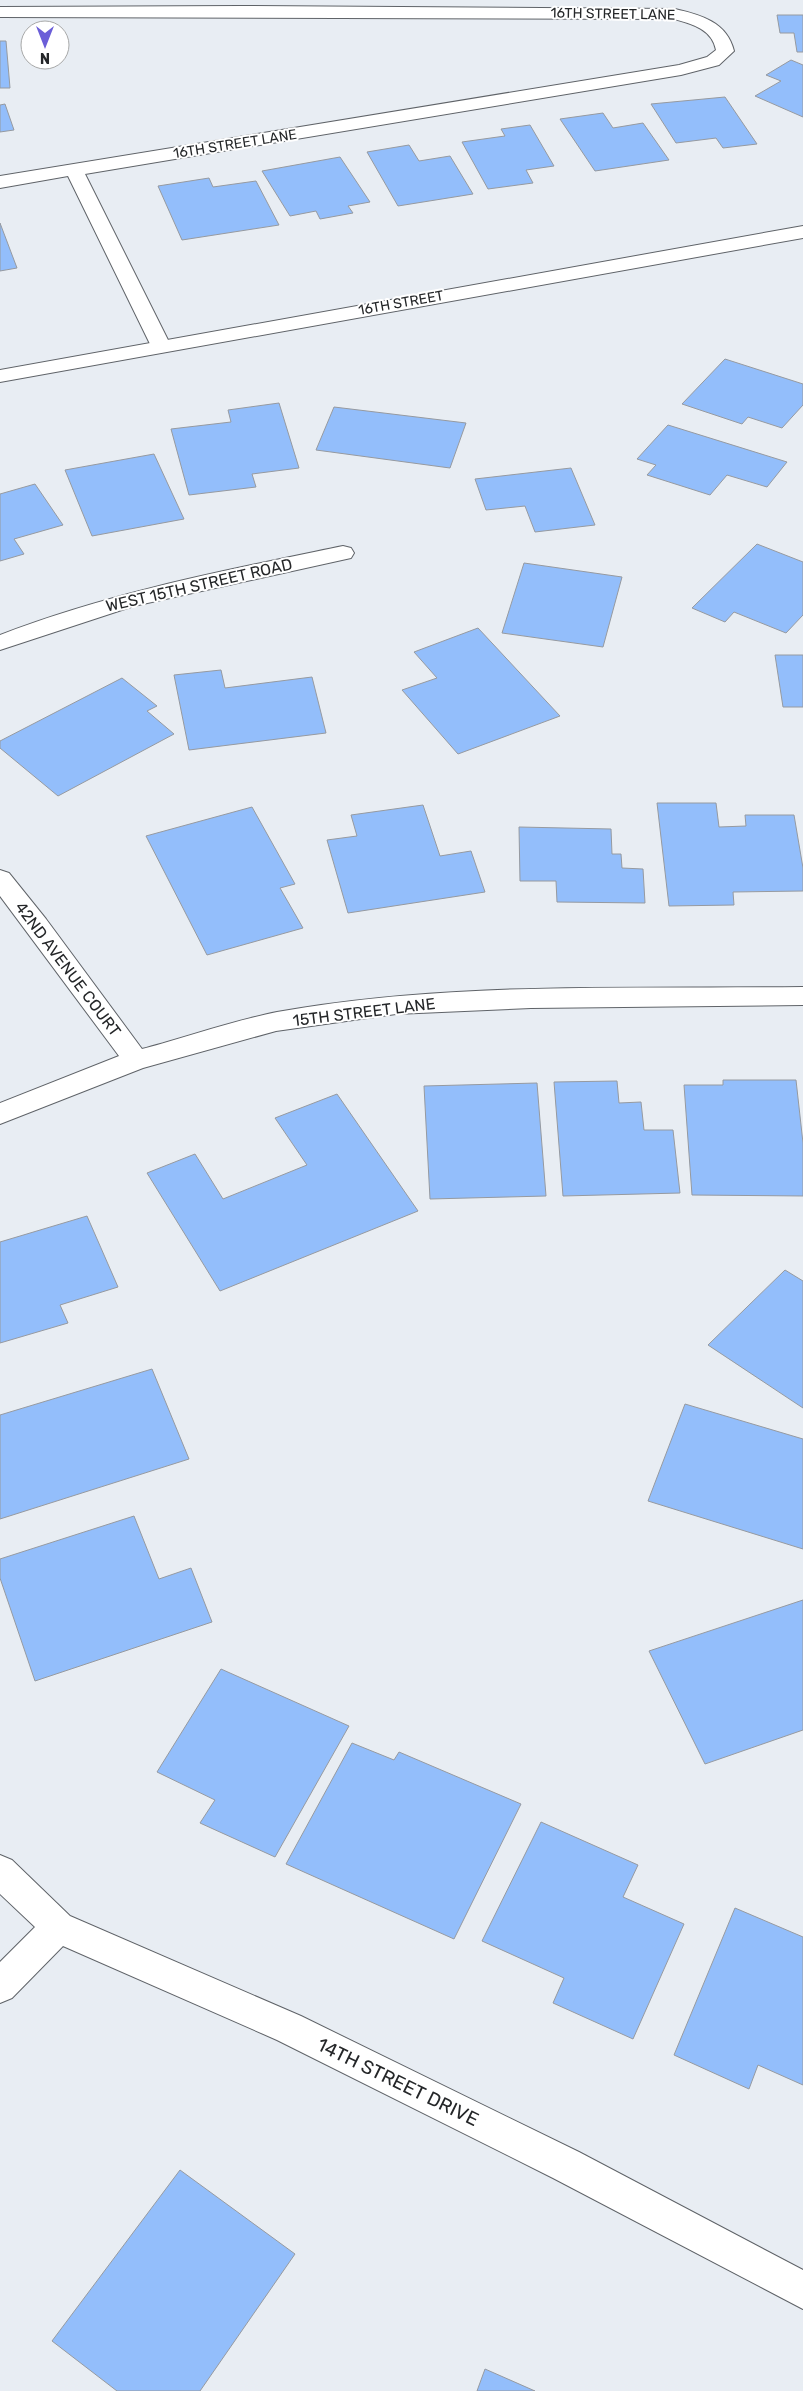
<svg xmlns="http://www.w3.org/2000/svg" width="803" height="2391" viewBox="0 0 803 2391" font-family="Rubik,sans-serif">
<rect width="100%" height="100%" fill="#e8edf3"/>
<g fill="#93befb" stroke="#969aa0">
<polygon points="777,15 803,15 803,52 797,52 794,33 780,33"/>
<polygon points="0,41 6,41 10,88 0,88"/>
<polygon points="791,60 803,65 803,117 755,96 781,81 766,75"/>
<polygon points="725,97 757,144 723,148 716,138 676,143 651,104"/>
<polygon points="5,104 14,130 0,132 0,105"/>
<polygon points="603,113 613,128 643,123 669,160 595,171 560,119"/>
<polygon points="530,125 554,166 526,170 533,183 488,189 462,142 505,136 501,129"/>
<polygon points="409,145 419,161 450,156 473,194 398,206 367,152"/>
<polygon points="340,157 370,202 348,206 353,213 320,219 316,211 290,216 262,171"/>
<polygon points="209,178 213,187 256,181 279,225 182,240 158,186"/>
<polygon points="0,223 17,268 0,271"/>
<polygon points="725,359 803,384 803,405 782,428 748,417 742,424 682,404"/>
<polygon points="279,403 299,468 252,474 256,487 189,495 171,429 231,422 228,410"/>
<polygon points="334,407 466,423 450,468 316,450"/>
<polygon points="668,425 787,462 767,487 727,475 710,495 647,475 656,465 637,459"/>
<polygon points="154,454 184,519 92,536 65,470"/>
<polygon points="571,468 595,525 535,532 525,506 486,510 475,479"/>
<polygon points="35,484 63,525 14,539 24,554 0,561 0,494"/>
<polygon points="757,544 803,562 803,615 786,633 734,612 725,622 692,608"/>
<polygon points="524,563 622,577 603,647 502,633"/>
<polygon points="478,628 560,716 458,754 402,690 437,678 414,652"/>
<polygon points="775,655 803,655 803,707 783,707"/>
<polygon points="221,670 225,688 312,677 326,733 189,750 174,675"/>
<polygon points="122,678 157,706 147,711 174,734 58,796 0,748 0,741"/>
<polygon points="657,803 716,803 719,827 746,826 745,815 794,815 803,868 803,891 733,892 734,905 669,906"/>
<polygon points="423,805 440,856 471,851 485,892 348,913 327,840 357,836 351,815"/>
<polygon points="252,807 295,884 280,888 303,928 207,955 146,836"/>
<polygon points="519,827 611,829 612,854 621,854 622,868 643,869 645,903 557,902 556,881 520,881"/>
<polygon points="723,1080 796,1080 803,1143 803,1196 692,1195 684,1085 723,1085"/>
<polygon points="617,1081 619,1103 641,1102 644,1130 673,1130 680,1193 563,1196 554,1082"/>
<polygon points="537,1083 546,1196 430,1199 424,1086"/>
<polygon points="337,1094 418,1211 220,1291 147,1173 195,1154 223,1199 307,1165 275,1118"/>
<polygon points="87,1216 118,1287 60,1305 68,1323 0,1343 0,1242"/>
<polygon points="785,1270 803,1281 803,1408 708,1345"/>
<polygon points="152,1369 189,1459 0,1519 0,1415"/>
<polygon points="685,1404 803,1439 803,1549 648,1501"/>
<polygon points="134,1516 159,1579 191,1568 212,1622 35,1681 0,1578 0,1559"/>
<polygon points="803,1600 803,1730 705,1764 649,1651"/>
<polygon points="221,1669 349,1726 275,1857 200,1823 215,1800 157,1772"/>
<polygon points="352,1743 394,1760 399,1752 521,1804 454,1939 286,1864"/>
<polygon points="541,1822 638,1865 623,1897 684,1924 633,2039 553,2003 564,1978 482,1941"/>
<polygon points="735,1908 803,1937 803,2085 758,2065 749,2089 674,2055"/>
<polygon points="180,2170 295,2254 200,2391 117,2391 52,2341"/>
<polygon points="485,2369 535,2391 477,2391"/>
</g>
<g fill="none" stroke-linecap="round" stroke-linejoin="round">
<defs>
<g id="street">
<path d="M240,6l435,3c26,6 52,13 59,42l-15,14 -38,10 -596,99 86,172 -3,4 -7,2 -7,-2 -3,-4 -83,-170 -68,12v-12l679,-111 28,-8 9,-7c-4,-21 -24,-26 -42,-31l-674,-2v-10z"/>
<path d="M343,546l8,2 3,5 -3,5 -217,48 -134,44v-15c111,-43 227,-65 343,-89z"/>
<path d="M0,870l9,3 37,46 96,130c45,-12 90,-28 135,-37 173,-31 351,-23 526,-25v18l-272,3 -135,6 -120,17 -133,37 -143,56v-21l119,-47 -119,-160z"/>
<polygon points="0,1855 12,1860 70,1916 301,2016 579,2152 803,2270 803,2309 553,2178 277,2040 63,1946 12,1998 0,2003 0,1962 35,1927 0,1894"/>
</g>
<polygon id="secondary" points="803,226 803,238 0,382 0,370"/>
</defs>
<use href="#street" stroke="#5f6368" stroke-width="2"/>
<use href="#secondary" stroke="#5f6368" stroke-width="2"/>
<use href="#street" fill="#fff" fill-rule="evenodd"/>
<use href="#secondary" fill="#fff" fill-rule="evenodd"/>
</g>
<g text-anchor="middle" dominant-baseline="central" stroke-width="4" stroke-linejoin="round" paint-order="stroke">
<g font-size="14" fill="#252729" stroke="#fff">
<text transform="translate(613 14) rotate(1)">16TH STREET LANE</text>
<text transform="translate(235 144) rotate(-9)">16TH STREET LANE</text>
<text transform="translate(401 303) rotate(-10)">16TH STREET</text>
</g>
<g font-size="16" fill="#252729" stroke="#fff">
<text transform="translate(199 585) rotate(-13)">WEST 15TH STREET ROAD</text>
<text transform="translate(68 969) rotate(53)">42ND AVENUE COURT</text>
<text transform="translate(364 1012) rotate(-7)">15TH STREET LANE</text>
</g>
<g font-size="19" fill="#252729" stroke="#fff">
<text transform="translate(398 2082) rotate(26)">14TH STREET DRIVE</text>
</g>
</g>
<g transform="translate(45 45) rotate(180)"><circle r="24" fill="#ffffff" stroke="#a8a9a9"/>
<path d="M0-4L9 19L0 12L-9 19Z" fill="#6b5ed8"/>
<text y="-8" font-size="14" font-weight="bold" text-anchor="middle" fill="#252729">N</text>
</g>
</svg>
